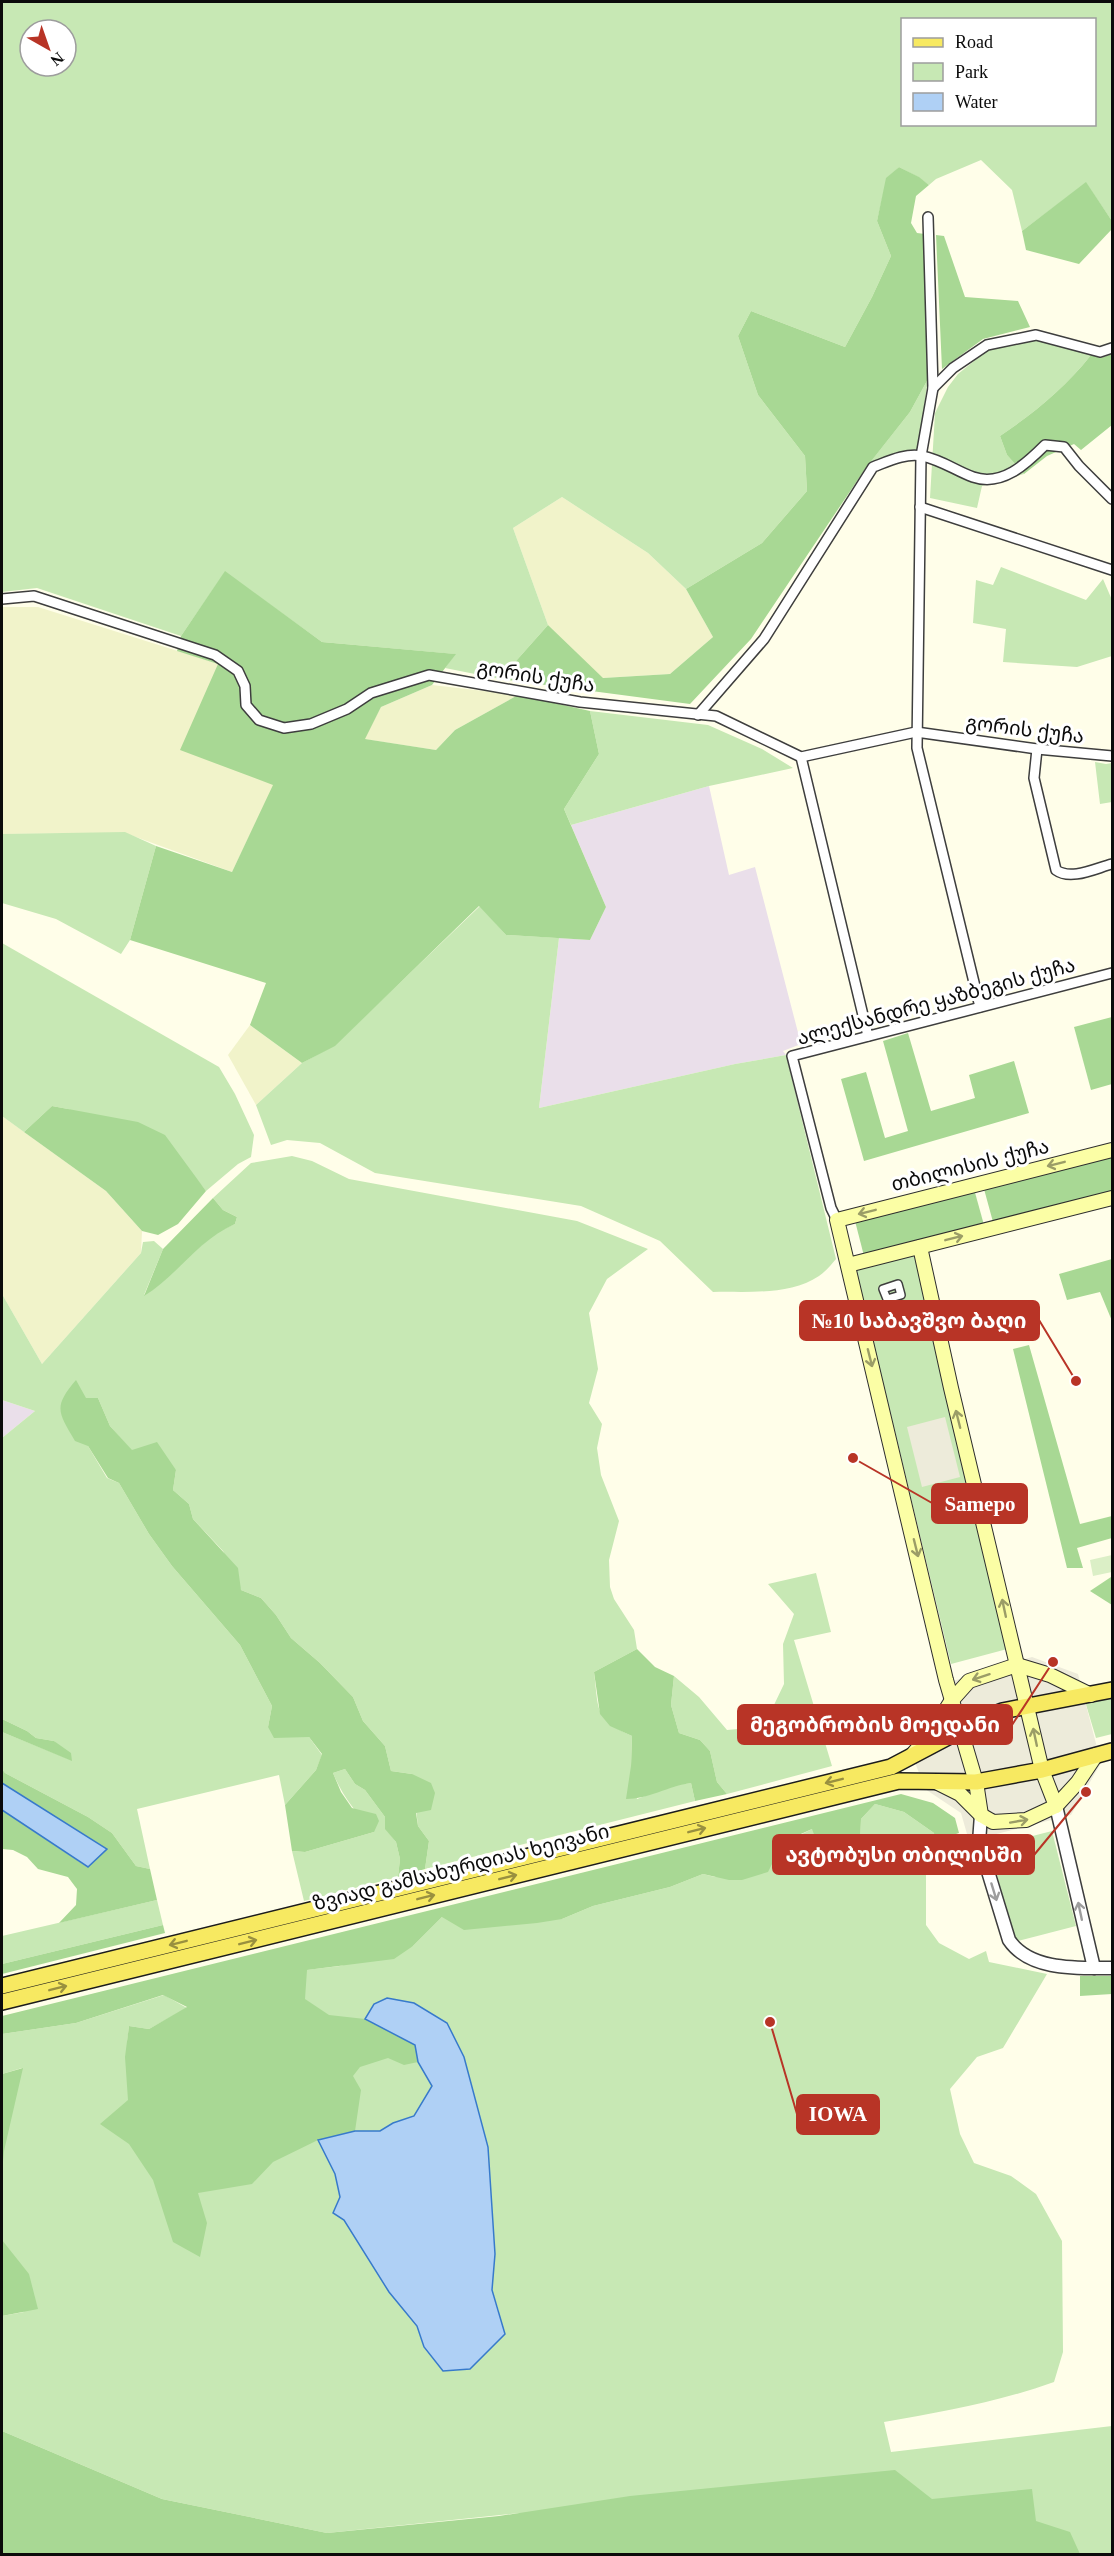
<svg xmlns="http://www.w3.org/2000/svg" width="1114" height="2556" viewBox="0 0 1114 2556" font-family="'Times New Roman','Noto Sans Georgian',serif">
<rect width="100%" height="100%" fill="#fffee9"/>
<g fill="#eadfea">
<polygon points="709,786 729,875 755,867 801,1044 783,1051 786,1055 735,1064 539,1108 559,938 590,940 606,907 571,825"/>
<polygon points="2,1400 35,1411 2,1438"/>
</g>
<g fill="#f1f3ca">
<polygon points="562,497 648,553 686,589 713,637 670,674 602,678 548,625 513,528"/>
<polygon points="2,607 38,607 219,664 274,785 232,872 125,833 2,834"/>
<polygon points="432,685 518,695 455,730 436,750 364,739 381,707"/>
<polygon points="250,1025 302,1063 256,1105 228,1055"/>
<polygon points="2,1116 106,1191 142,1231 141,1253 42,1364 2,1294"/>
</g>
<g fill="#c7e8b4" fill-rule="evenodd">
<path d="M2,2h1110v219l-26,-38 -64,48 -10,-41 -31,-30 -45,19 -7,6 -11,-8 -19,-10 -12,11 -10,43 14,35 -19,41 -27,50 -94,-36 -13,25 20,59 47,61 2,35 -45,52 -76,46 -38,-36 -86,-56 -49,31 35,97 -48,54 -55,-11 10,-14 -133,-12 -97,-70 -44,64 -144,-48 -35,4zM902,20h192v104h-192zM30,30h36v36h-36z"/>
<path d="M1036,340l55,15c-26,33 -57,58 -91,81l7,19 17,19 -42,12 -5,22 -47,-10 5,-85 13,-26 10,-13 32,-26z"/>
<polygon points="928,379 918,449 896,454 868,465 910,412"/>
<polygon points="1001,567 1086,600 1103,579 1112,600 1112,656 1077,667 1003,662 1006,629 973,623 976,580 993,585"/>
<polygon points="590,711 708,725 762,749 793,768 709,786 571,825 564,809 599,754"/>
<polygon points="1095,762 1106,764 1112,763 1112,802 1100,804"/>
<polygon points="125,832 156,846 130,940 121,954 56,919 2,903 2,834"/>
<path d="M480,906l26,29 53,3 -20,170 196,-44 51,-9 50,204c-5,6 -11,13 -17,17 -30,20 -72,15 -106,16l-53,-51 -79,-35 -206,-33 -55,-30 -33,-3 -16,5 -15,-40 46,-42 33,-18z"/>
<polygon points="2,943 219,1067 235,1094 254,1135 251,1157 238,1164 206,1191 186,1166 68,1109 52,1106 24,1132 2,1116"/>
<path d="M292,1156l20,5 37,18 228,42 71,28 -41,30 -18,34 9,56 -9,34 13,21 -5,24 4,27 18,46 -10,39 1,27 4,12 20,31 3,19 -43,23c5,40 0,46 38,64l-1,30 6,33 37,-14 17,-2 4,18 -270,68 4,-28 -11,-15 -6,-52 -21,-3 -6,-25 -22,-25 -10,-24 -33,-34 -29,-25 -15,-23 -15,-17 -20,-8 -18,-39 -30,-32 -4,-15 -16,-14 3,-20 -44,-19 -22,-25 -12,-28 -10,48 19,32 12,5 30,51 23,32 68,79 32,61 -4,21 41,10 13,18 -6,15 -31,35 -6,-30 -142,34 13,60 -14,-3 -24,-33 -24,-16 -83,-44 -3,-4v-37l69,28 -17,-19 -18,-3 -9,-7 -25,-12v-281l33,-27 -33,-11v-106l40,70 99,-111 2,-11 11,-1 9,8 -19,46 73,-63 18,-8 2,-7 -14,-7 -10,-12 38,-35z"/>
<polygon points="914,1255 1011,1648 951,1664 856,1270"/>
<polygon points="816,1573 831,1632 794,1640 832,1766 727,1794 717,1782 710,1751 700,1740 679,1733 671,1705 674,1676 699,1697 727,1730 749,1728 773,1707 784,1684 783,1644 794,1614 768,1584"/>
<polygon points="1112,1692 1112,1734 1096,1738 1084,1698"/>
<path d="M345,1769l10,15 10,6 20,27 1,12 10,13 4,17 -2,18 -94,24 -12,-50 13,1 69,-20c-18,-19 -31,-35 -41,-59z"/>
<path d="M875,1804l29,8 30,21 1,8 -9,28v56l13,18 30,16 17,-8 3,11 58,12 -44,74 -26,9 -27,32 10,45 14,29 37,13 25,18 26,47 1,111 -9,30c-56,20 -112,30 -170,40l7,30 221,-26v128h-603l11,-41 -193,20 -165,-34 -160,-68v-115l22,-4 -22,-19v-194l20,-31 -20,6v-40l74,-11 88,-28 23,13 -38,21 -20,-3 -2,17 179,-73 34,-4 73,-20 29,-29 120,2 31,-13 77,-19 33,-13 12,3 97,-48 48,13 1,-23zM415,2045l49,12 24,90 7,107 -3,36 7,21 -56,60 -19,-23 -7,-22 -28,-34 -45,-72 -11,-7 7,-15 -5,-24 -16,-34 36,-9h25l13,-8 21,-7 18,-30 -14,-24z"/>
<polygon points="1052,1831 1076,1926 1014,1942 990,1847"/>
<polygon points="157,1900 163,1925 2,1964 2,1936"/>
</g>
<g fill="#a8d894">
<polygon points="899,167 919,177 929,185 916,196 911,223 917,233 925,234 928,379 910,412 865,469 751,639 690,704 500,679 548,625 603,678 670,674 713,637 686,589 762,543 807,491 805,456 758,395 738,336 751,311 845,347 872,297 891,256 877,221 886,178"/>
<polygon points="1086,182 1112,221 1112,229 1079,264 1026,250 1022,231"/>
<polygon points="936,235 944,236 965,297 1018,301 1030,327 983,339 942,369"/>
<path d="M1112,354v71l-31,25 -7,-6 -27,12 -23,18 -17,-19 -7,-19c34,-23 65,-48 91,-81l10,3z"/>
<polygon points="225,571 322,642 456,654 432,685 381,707 365,739 436,750 455,730 518,695 590,711 599,754 564,809 606,907 590,940 506,935 479,906 335,1046 302,1063 250,1025 266,983 130,940 156,846 232,872 273,785 180,750 218,664 177,651 181,636"/>
<polygon points="1112,1017 1112,1084 1091,1090 1074,1027"/>
<polygon points="908,1033 931,1111 975,1098 969,1075 1014,1061 1029,1113 864,1161 841,1079 866,1072 885,1138 908,1131 883,1041"/>
<polygon points="52,1106 138,1122 165,1135 206,1191 178,1224 158,1235 142,1231 106,1191 24,1132"/>
<polygon points="1112,1156 1112,1191 993,1222 984,1189"/>
<polygon points="974,1189 984,1225 864,1256 855,1221"/>
<path d="M213,1198l10,12 14,7 -2,7c-37,16 -57,51 -91,72l19,-47z"/>
<polygon points="1112,1259 1112,1321 1100,1292 1067,1300 1059,1274"/>
<polygon points="1029,1345 1080,1524 1112,1516 1112,1538 1077,1548 1083,1568 1067,1568 1013,1349"/>
<path d="M76,1380l10,18h12l12,28 22,24 25,-8 19,28 -3,20 16,14 4,15 45,49 3,22 20,8 15,17 15,23 29,25 33,34 10,24 22,25 6,25 21,3 19,9 4,10 -4,17 -15,3 2,13 11,15 -4,28 -27,8 2,-18 -4,-17 -11,-13v-12l-20,-27 -10,-6 -10,-15 -12,4 8,19 11,16 24,6 3,7 -5,11 -69,20 -13,-1 -7,-46 31,-35 6,-16 -13,-17 -35,1 -6,-11 4,-21 -32,-61 -68,-79 -23,-32 -30,-51 -11,-5 -20,-32 -13,-5c-17,-29 -22,-34 1,-61z"/>
<polygon points="1111,1577 1112,1578 1112,1605 1090,1591"/>
<path d="M637,1649l18,18 19,9 -3,29 8,28 21,7 10,11 7,31 10,12 -32,7 -4,-18c-23,3 -42,16 -65,16l5,-33 1,-30 -22,-10 -10,-12 -6,-42z"/>
<polygon points="2,1719 27,1731 36,1738 54,1741 71,1753 72,1761 2,1732"/>
<polygon points="2,1769 5,1773 88,1817 112,1833 136,1866 150,1869 157,1900 59,1923 76,1905 77,1889 68,1877 38,1869 27,1857 13,1850 2,1849 2,1810 87,1867 106,1849 2,1783"/>
<polygon points="901,1794 933,1803 955,1818 959,1833 935,1841 934,1833 904,1812 875,1804 861,1819 860,1843 838,1860 823,1858 812,1829 783,1842 768,1872 742,1880 729,1880 703,1874 670,1887 593,1906 562,1919 537,1923 464,1930 442,1917 413,1946 394,1959 307,1970 305,1999 329,2015 365,2019 415,2045 418,2062 404,2065 388,2058 360,2067 353,2076 361,2090 355,2131 318,2140 273,2162 252,2184 198,2193 207,2223 200,2257 173,2242 153,2180 129,2144 100,2124 128,2100 125,2057 129,2026 149,2029 187,2007 163,1995 76,2023 2,2034 2,2016"/>
<polygon points="163,1925 165,1933 2,1974 2,1964"/>
<polygon points="1080,1976 1112,1976 1112,1994 1080,1996"/>
<polygon points="23,2068 4,2151 2,2172 2,2074"/>
<polygon points="2,2240 29,2274 38,2309 2,2316"/>
<polygon points="2,2431 162,2499 327,2533 499,2516 630,2496 895,2470 932,2499 1032,2489 1036,2521 1070,2532 1080,2554 2,2554"/>
</g>
<polygon fill="#dbefc6" points="1112,1555 1112,1572 1093,1576 1090,1560"/>
<g fill="#edebda">
<polygon points="945,1417 960,1477 922,1487 907,1427"/>
<polygon points="1032,1657 1078,1674 1101,1763 1071,1815 969,1841 961,1813 925,1789 910,1749 937,1715 944,1694 943,1684"/>
</g>
<g fill="#afd0f5" stroke="#377acb" stroke-width="1.5">
<polygon points="2,1783 107,1849 88,1867 2,1810"/>
<polygon points="387,1998 414,2003 447,2023 464,2057 488,2147 495,2254 492,2290 505,2334 470,2369 443,2371 424,2347 417,2326 389,2292 344,2220 333,2213 340,2197 335,2174 318,2140 355,2131 380,2131 393,2123 414,2116 432,2086 418,2062 415,2045 365,2019 374,2004"/>
</g>
<g fill="none" stroke-linecap="round" stroke-linejoin="round">
<defs>
<polygon id="pedestrian" points="898,1284 901,1295 887,1299 883,1289"/>
<g id="minor">
<polyline points="928,217 933,388 921,456 917,748 980,1007"/>
<polyline points="933,388 953,368 987,345 1036,335 1100,352 1112,348"/>
<polyline points="920,507 1112,570"/>
<polyline points="2,599 34,596 215,655 238,671 245,686 246,705 259,720 284,728 311,724 347,709 371,693 429,675 580,702 716,716 801,757 916,732 1037,749 1112,756"/>
<path d="M698,715l66,-76 109,-172c16,-6 32,-14 49,-11 20,4 34,15 51,21 29,10 53,-13 72,-32l19,2 15,19 33,33"/>
<path d="M1037,749l-3,29 22,92c15,11 40,-2 56,-6"/>
<polyline points="801,757 868,1036"/>
<polyline points="837,1220 831,1208 792,1056 1112,973"/>
</g>
<g id="tertiary">
<polyline points="1056,1806 1094,1968"/>
<path d="M981,1815l-2,27 30,98c21,31 69,28 103,28"/>
</g>
<g id="secondary">
<polyline points="920,1247 951,1388 1042,1770 1056,1806"/>
<polyline points="848,1265 1112,1198"/>
<polyline points="913,1754 931,1733 952,1700 969,1681 1017,1665 1050,1675 1091,1695"/>
<polyline points="936,1782 960,1794 981,1815 993,1822 1026,1820 1056,1806 1078,1782 1096,1755"/>
<polyline points="981,1815 976,1782 946,1680 837,1220 1112,1150"/>
</g>
<g id="primary">
<polyline points="2,1986 891,1767 982,1719 1002,1711 1112,1690"/>
<polyline points="2,2002 899,1781 976,1782 1042,1770 1112,1751"/>
</g>
</defs>
<use href="#pedestrian" stroke="#3e3e3e" stroke-width="10"/>
<use href="#minor" stroke="#3e3e3e" stroke-width="12"/>
<use href="#tertiary" stroke="#3e3e3e" stroke-width="15"/>
<use href="#secondary" stroke="#2d2d2d" stroke-width="16"/>
<use href="#primary" stroke="#1c1c1c" stroke-width="18"/>
<use href="#pedestrian" stroke="#fff" stroke-width="7"/>
<use href="#minor" stroke="#fff" stroke-width="9"/>
<use href="#tertiary" stroke="#fff" stroke-width="12"/>
<use href="#secondary" stroke="#fbfea5" stroke-width="14"/>
<use href="#primary" stroke="#f7e961" stroke-width="15"/>
</g>
<defs><path id="oneway-shaft" d="M-6 0H5M1.5-3L5.5 0L1.5 3" fill="none" stroke-width="1.6" stroke-linecap="round" stroke-linejoin="round" transform="scale(1.5)"/></defs>
<g stroke="#9b9d67">
<use href="#oneway-shaft" transform="translate(1056 1164) rotate(166)"/>
<use href="#oneway-shaft" transform="translate(867 1212) rotate(166)"/>
<use href="#oneway-shaft" transform="translate(954 1238) rotate(-14)"/>
<use href="#oneway-shaft" transform="translate(870 1358) rotate(76)"/>
<use href="#oneway-shaft" transform="translate(958 1419) rotate(-104)"/>
<use href="#oneway-shaft" transform="translate(916 1548) rotate(76)"/>
<use href="#oneway-shaft" transform="translate(1004 1608) rotate(-102)"/>
<use href="#oneway-shaft" transform="translate(981 1677) rotate(162)"/>
<use href="#oneway-shaft" transform="translate(1035 1737) rotate(-102)"/>
<use href="#oneway-shaft" transform="translate(1019 1821) rotate(-10)"/>
</g>
<g stroke="#99903f">
<use href="#oneway-shaft" transform="translate(834 1781) rotate(166)"/>
<use href="#oneway-shaft" transform="translate(697 1830) rotate(-14)"/>
<use href="#oneway-shaft" transform="translate(508 1877) rotate(-14)"/>
<use href="#oneway-shaft" transform="translate(426 1897) rotate(-14)"/>
<use href="#oneway-shaft" transform="translate(248 1942) rotate(-14)"/>
<use href="#oneway-shaft" transform="translate(178 1943) rotate(166)"/>
<use href="#oneway-shaft" transform="translate(58 1988) rotate(-14)"/>
</g>
<g stroke="#9d9d9d">
<use href="#oneway-shaft" transform="translate(994 1892) rotate(73)"/>
<use href="#oneway-shaft" transform="translate(1080 1911) rotate(-102)"/>
</g>
<g text-anchor="middle" dominant-baseline="central" stroke-width="6" stroke-linejoin="round" paint-order="stroke">
<g font-size="20" fill="#0b0b0b" stroke="#fff">
<text transform="translate(536 676) rotate(9)">გორის ქუჩა</text>
<text transform="translate(1025 729) rotate(7)">გორის ქუჩა</text>
<text transform="translate(936 1001) rotate(-15)">ალექსანდრე ყაზბეგის ქუჩა</text>
<text transform="translate(970 1165) rotate(-14)">თბილისის ქუჩა</text>
<text transform="translate(461 1867) rotate(-14)">ზვიად გამსახურდიას ხეივანი</text>
</g>
</g>
<path fill="none" stroke="#b83426" stroke-width="2" d="M1076 1381L1039 1320M853 1458L932 1503M1053 1662L1012 1725M1086 1792L1034 1855M770 2022L797 2114"/>
<g fill="#b83426" stroke="#fff" stroke-width="2">
<circle cx="1076" cy="1381" r="6"/>
<circle cx="853" cy="1458" r="6"/>
<circle cx="1053" cy="1662" r="6"/>
<circle cx="1086" cy="1792" r="6"/>
<circle cx="770" cy="2022" r="6"/>
</g>
<g fill="#b83426" stroke="#b83426" stroke-width="2">
<rect x="800" y="1301" width="239" height="39" rx="6"/>
<rect x="932" y="1484" width="95" height="39" rx="6"/>
<rect x="738" y="1705" width="274" height="39" rx="6"/>
<rect x="773" y="1835" width="261" height="39" rx="6"/>
<rect x="797" y="2095" width="82" height="39" rx="6"/>
</g>
<g font-size="21" text-anchor="middle" font-weight="bold" fill="#fff">
<text x="919" y="1328">№10 საბავშვო ბაღი</text>
<text x="980" y="1511">Samepo</text>
<text x="875" y="1732">მეგობრობის მოედანი</text>
<text x="904" y="1862">ავტობუსი თბილისში</text>
<text x="838" y="2121">IOWA</text>
</g>
<rect width="1114" height="2556" fill="none" stroke="#0b0b0b" stroke-width="6"/>
<rect x="901" y="18" width="195" height="108" fill="#ffffff" stroke="#9d9d9d" stroke-width="1.5"/>
<rect x="913" y="38" width="30" height="9" fill="#f7e961" stroke="#9d9d9d" stroke-width="1.5"/>
<text x="955" y="48" font-size="18" fill="#0b0b0b">Road</text>
<rect x="913" y="63" width="30" height="18" fill="#c7e8b4" stroke="#9d9d9d" stroke-width="1.5"/>
<text x="955" y="78" font-size="18" fill="#0b0b0b">Park</text>
<rect x="913" y="93" width="30" height="18" fill="#afd0f5" stroke="#9d9d9d" stroke-width="1.5"/>
<text x="955" y="108" font-size="18" fill="#0b0b0b">Water</text>
<g transform="translate(48 48) rotate(140)"><circle r="28" fill="#ffffff" stroke="#9d9d9d" stroke-width="1.5"/>
<path d="M0-4.5L10 22L0 15L-10 22Z" fill="#b83426"/>
<text y="-9" font-size="16" font-weight="bold" text-anchor="middle" fill="#0b0b0b">N</text>
</g>
</svg>
